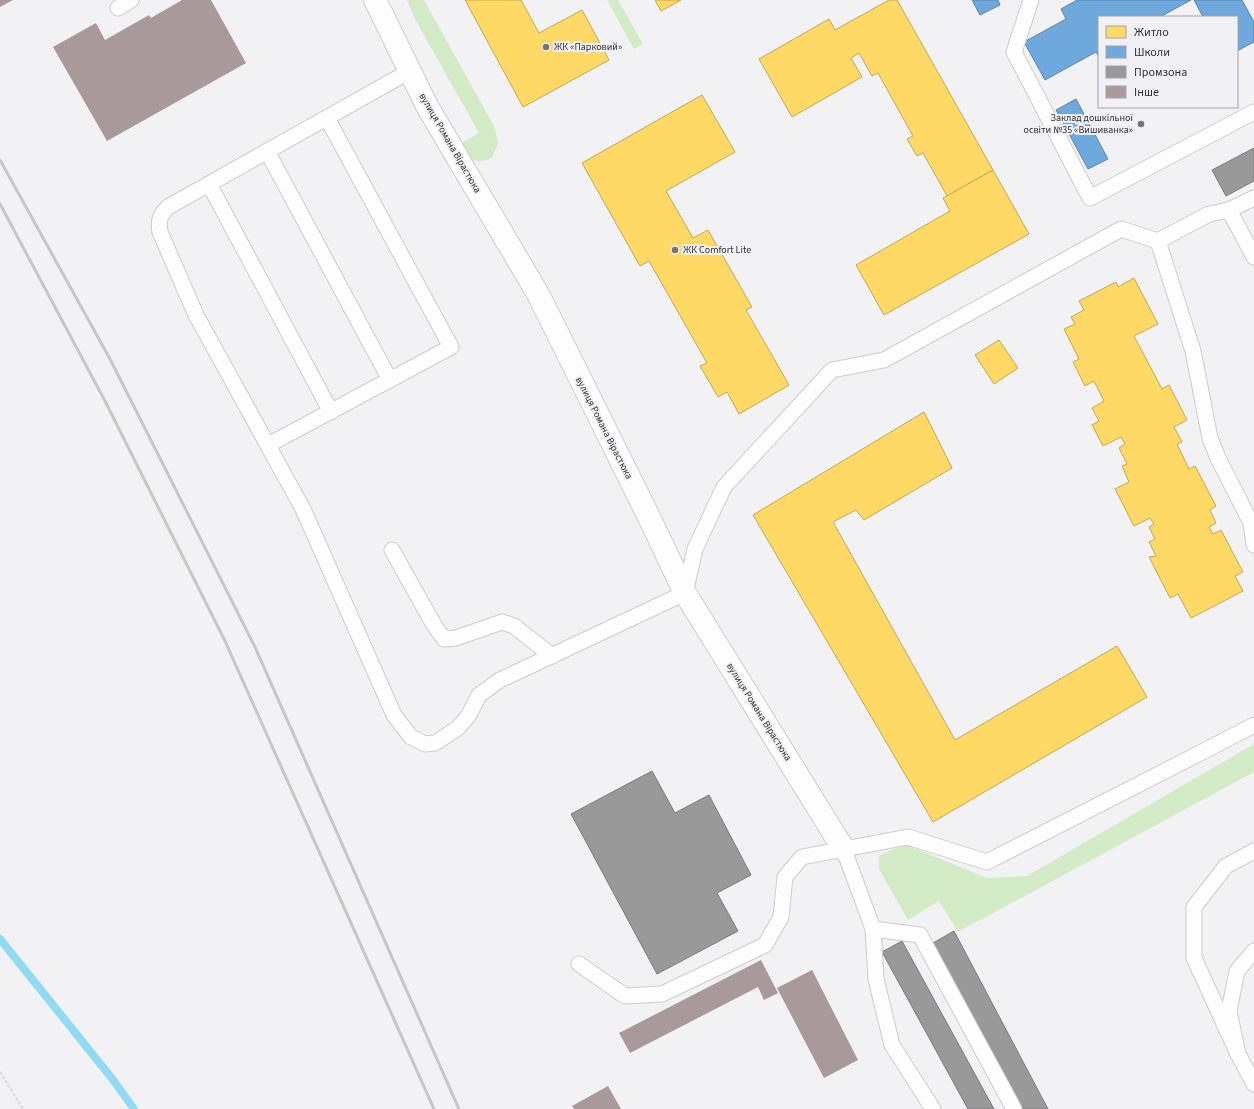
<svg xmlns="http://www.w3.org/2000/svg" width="1254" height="1109" viewBox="0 0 1254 1109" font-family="'Source Sans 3',sans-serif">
<rect width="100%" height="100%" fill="#f2f2f4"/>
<g fill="#d3eac7">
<path d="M407,0h17l71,128 3,16 -6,14c-8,4 -18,5 -25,-2 -3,-3 -5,-9 -7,-12l19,-11 -64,-114z"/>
<polygon points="607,0 618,0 643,44 634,49"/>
<polygon points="1254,744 1254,772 958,932 939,901 908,920 879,869 879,856 904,844 987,878 1027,876"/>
</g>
<g fill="#ffd966" stroke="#c1a656">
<polygon points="465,0 521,0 539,33 582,10 609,60 523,107"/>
<polygon points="655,0 681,0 661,11"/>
<polygon points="889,0 897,0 993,170 947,196 923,153 917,156 907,139 913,136 878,73 872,76 859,53 851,58 862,77 792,117 759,59 829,19 835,30"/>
<polygon points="702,95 735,152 666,191 693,238 708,230 752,307 746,310 789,385 739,414 727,392 718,397 700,366 707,363 649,261 640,266 582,163"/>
<polygon points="993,170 1029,234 884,315 856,265 950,211 943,198"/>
<polygon points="1134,278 1158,324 1134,336 1162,389 1169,385 1187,420 1174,427 1182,442 1177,444 1189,469 1195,466 1216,506 1210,510 1216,523 1209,527 1213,534 1221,530 1243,572 1235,576 1243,591 1191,618 1178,594 1170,598 1149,557 1156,556 1149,542 1155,539 1149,527 1154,524 1150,518 1134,526 1115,489 1129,482 1122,466 1127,464 1119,448 1125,444 1121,437 1103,446 1092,425 1099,421 1092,408 1104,401 1094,381 1085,386 1073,362 1079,359 1064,329 1075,324 1071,317 1084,310 1079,301 1116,282 1118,287"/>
<polygon points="999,340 1018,368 994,384 975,355"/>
<polygon points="924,412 952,468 864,520 856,510 833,522 955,740 1117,646 1147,697 933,822 753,515"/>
</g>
<g fill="#6fa8dc" stroke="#5c84a9">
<polygon points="972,0 998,0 1000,5 980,15"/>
<polygon points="1077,0 1191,0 1160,17 1099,17 1099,57 1096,52 1045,80 1024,42 1066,19 1061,9"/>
<polygon points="1194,0 1242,0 1254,22 1254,42 1237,51 1237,17 1203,17"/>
<polygon points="1076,99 1108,159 1088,169 1056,110"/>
</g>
<g fill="#999" stroke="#7a7a7a">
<polygon points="1254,148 1254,181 1226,196 1212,170"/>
<polygon points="652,771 675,813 709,795 751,875 717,893 738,931 657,974 571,814"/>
<polygon points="954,931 1048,1109 1021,1109 933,943"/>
<polygon points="902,941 994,1109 968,1109 882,952"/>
</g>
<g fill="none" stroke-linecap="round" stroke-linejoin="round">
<polyline stroke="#90daf4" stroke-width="8" points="0,939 114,1081 134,1109"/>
</g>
<g fill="#a9999a">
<polygon points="0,0 13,0 0,7"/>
<polygon points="182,0 211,0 246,63 107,141 53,47 96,23 105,40 149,15 151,18"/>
<polygon points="761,960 778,993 764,1000 758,987 630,1053 619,1033"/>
<polygon points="812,970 858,1060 824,1078 777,988"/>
<polygon points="608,1086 621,1109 574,1109 572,1106"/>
</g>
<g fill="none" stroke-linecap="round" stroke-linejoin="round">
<defs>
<g id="service">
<polyline points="1031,0 1014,52 1090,198 1254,112"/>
<polyline points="118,8 131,0"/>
<path d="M410,71l-242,136c-8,8 -10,13 -8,25l36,83 107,194 91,206 17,22 14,7 10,-1 23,-15 11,-13 10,-20 21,-15 185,-87 10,-44 29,-62 108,-117 52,-10 237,-131 37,12 51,-27 20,-4 25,-12"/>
<polyline points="267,151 390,380"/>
<polyline points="209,184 331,412"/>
<polyline points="1229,210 1254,257"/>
<polyline points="1158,241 1193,351 1210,438 1218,458 1251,523 1254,545"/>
<polyline points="268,445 451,347 327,118"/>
<polyline points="392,550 434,625 444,639 456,638 502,622 514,626 552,656"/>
<polyline points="844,850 873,929 876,979 892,1045 933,1109"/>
<polyline points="873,929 920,935 1014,1109"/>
<polyline points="1254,951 1237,971 1229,1011 1238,1054 1254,1084"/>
<polyline points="579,964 625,996 662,994 765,945 781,917 785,877 802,857 908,837 987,862 1206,750 1254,725"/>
<polyline points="1238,1054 1194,958 1194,907 1226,866 1254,851"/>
</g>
<polyline id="minor" points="375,0 427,106 538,294 650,519 685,593 844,850"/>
</defs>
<use href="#service" stroke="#ccccce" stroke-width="17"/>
<use href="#minor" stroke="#ccccce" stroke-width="24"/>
<polyline stroke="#dcdcdc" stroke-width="2.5" stroke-dasharray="3 2" stroke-linecap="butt" points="0,1072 23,1109"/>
<use href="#service" stroke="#fdfdfd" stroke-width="15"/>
<use href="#minor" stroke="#fdfdfd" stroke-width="22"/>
<g stroke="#c7c6c7" stroke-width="3">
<polyline points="0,160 110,359 255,647 459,1109"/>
<polyline points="0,204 105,401 225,641 434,1109"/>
</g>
</g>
<g fill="#757476" stroke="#f1f1f5" stroke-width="1.5">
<circle cx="546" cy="47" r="4"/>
<circle cx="1141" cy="124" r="4"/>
<circle cx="675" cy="250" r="4"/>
</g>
<g text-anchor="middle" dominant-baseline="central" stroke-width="4" stroke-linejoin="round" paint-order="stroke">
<g font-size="10" fill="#313032" stroke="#f1f1f5" text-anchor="start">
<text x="554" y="47">ЖК «Парковий»</text>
<text x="1133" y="118" text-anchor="end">Заклад дошкільної<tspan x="1133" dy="12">освіти №35 «Вишиванка»</tspan></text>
<text x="683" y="250">ЖК Comfort Lite</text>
</g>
<g font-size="10" fill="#313032" stroke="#f1f1f5">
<text transform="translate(450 143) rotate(60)">вулиця Романа Вірастюка</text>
<text transform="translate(604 428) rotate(63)">вулиця Романа Вірастюка</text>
<text transform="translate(759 712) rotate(58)">вулиця Романа Вірастюка</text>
</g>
</g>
<rect x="1098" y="16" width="140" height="92" fill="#f1f1f5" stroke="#a4a4a7"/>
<rect x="1106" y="26" width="20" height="12" fill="#ffd966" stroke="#a4a4a7"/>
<text x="1134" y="36" font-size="12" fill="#313032">Житло</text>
<rect x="1106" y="46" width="20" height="12" fill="#6fa8dc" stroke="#a4a4a7"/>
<text x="1134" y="56" font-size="12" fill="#313032">Школи</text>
<rect x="1106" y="66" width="20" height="12" fill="#999999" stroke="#a4a4a7"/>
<text x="1134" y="76" font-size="12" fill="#313032">Промзона</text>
<rect x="1106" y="86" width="20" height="12" fill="#a9999a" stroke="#a4a4a7"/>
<text x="1134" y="96" font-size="12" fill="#313032">Інше</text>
</svg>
